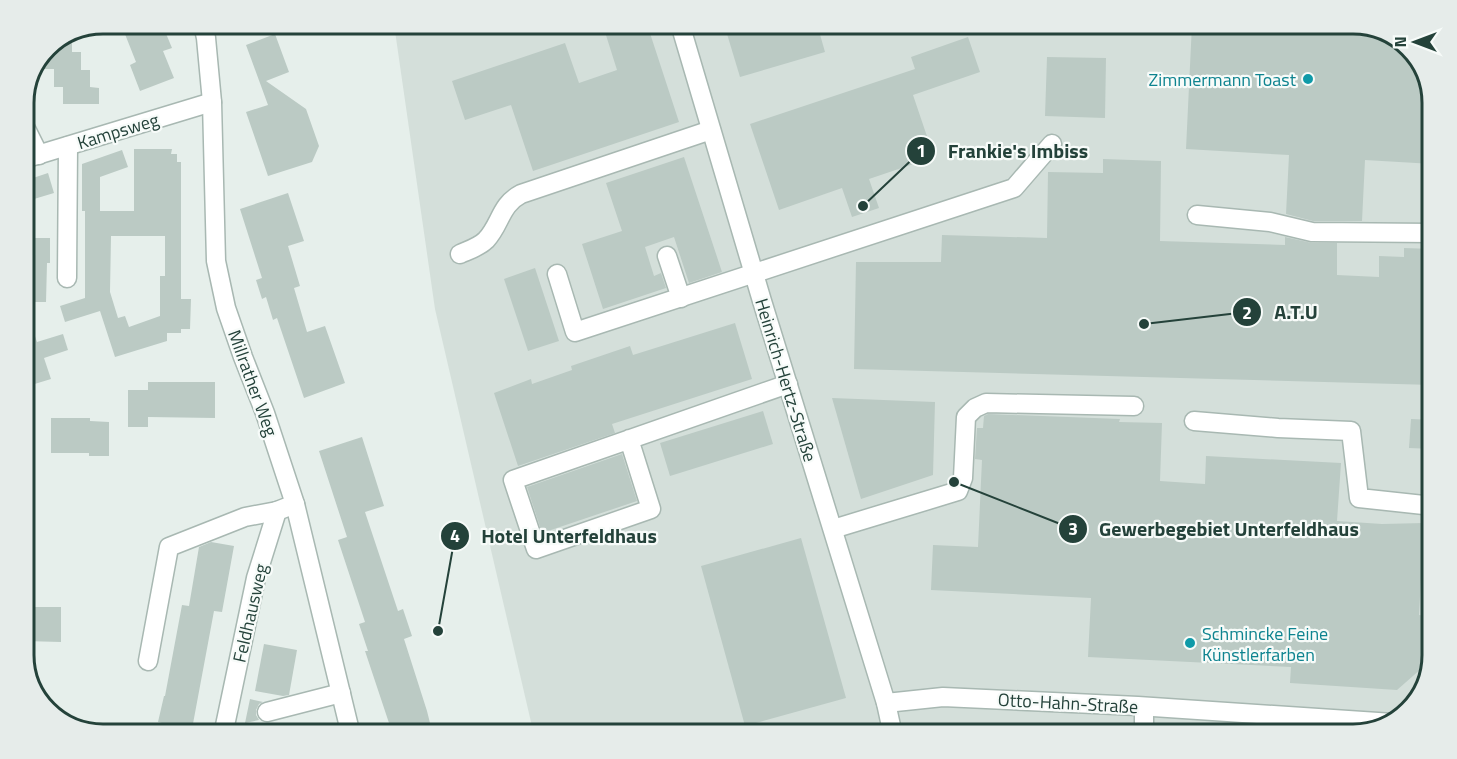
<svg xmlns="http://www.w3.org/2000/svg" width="1457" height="759" viewBox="0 0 1457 759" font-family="'Titillium Web',sans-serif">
<rect width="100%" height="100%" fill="#e6efeb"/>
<polygon fill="#d4dfda" points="394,24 1353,24 1389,32 1420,60 1433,99 1433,655 1425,691 1397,722 1354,735 534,735 435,309"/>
<g fill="#bbcac4" fill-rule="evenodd">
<polygon points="121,24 162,24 172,48 163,51 174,78 140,91 130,65 136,62"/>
<polygon points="626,24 647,24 679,122 533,171 511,105 465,120 452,81 565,43 579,83 617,70 605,32"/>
<polygon points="724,24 817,24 825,52 740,77"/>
<polygon points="1192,24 1353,24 1389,32 1420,60 1433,99 1433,164 1365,160 1362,221 1313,221 1286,214 1289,155 1186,149"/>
<polygon points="275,34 289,72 266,81 306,109 319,146 312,162 268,176 246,112 268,105 246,45"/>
<polygon points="72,37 72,52 81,52 81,70 90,70 90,87 99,88 99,104 63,104 63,87 54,87 54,69 44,69 45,53 48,47"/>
<polygon points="968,37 980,72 913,95 934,157 869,179 879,208 852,217 842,188 779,210 750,124 915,69 911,57"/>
<polygon points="1047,57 1106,58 1105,118 1045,116"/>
<path d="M134,149h38l-1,5h6v8h4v137h10l-1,30h-9v4h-14v8l-52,16 -15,-46 -35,11 -5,-16 25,-8v-87h-3v-47l40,-14 6,17 -28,10v34h34zM111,236h54v40h-5v40l-31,11 -4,-11 -7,2 -8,-26z"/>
<polygon points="684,157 722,272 689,283 674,237 645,247 654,276 661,273 666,288 603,309 582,244 622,231 606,183"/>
<polygon points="1103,159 1161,161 1160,241 1285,245 1285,237 1312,243 1337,243 1337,275 1379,277 1379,256 1404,257 1404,248 1433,249 1433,385 854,369 856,262 941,262 942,235 1047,238 1048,172 1103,173"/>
<polygon points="48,173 54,193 24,202 24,181"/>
<polygon points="288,193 304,241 288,246 300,286 294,288 307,332 325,326 345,383 304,398 277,318 273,320 266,297 262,299 256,280 262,278 240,209"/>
<polygon points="24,238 50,238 50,263 47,263 46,302 24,302 24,285 31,285 32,254 24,254"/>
<polygon points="535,268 559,341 528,351 504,279"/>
<polygon points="27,313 37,342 63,334 68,350 44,358 51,379 28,386 24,375 24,314"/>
<polygon points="735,323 752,379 612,424 615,433 518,466 494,393 531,379 532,384 572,370 571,366 630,346 633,355"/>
<polygon points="148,382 215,382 215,418 148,417 148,427 128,427 128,390 148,390"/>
<polygon points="832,398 935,402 933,475 861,499"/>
<polygon points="763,411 773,444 670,476 660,443"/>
<polygon points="988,414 1120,419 1119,422 1162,423 1160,481 1205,484 1206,456 1341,463 1337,521 1382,524 1424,523 1419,615 1431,617 1430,661 1397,690 1290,683 1291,667 1088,657 1091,598 931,590 933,545 978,547 982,460 975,459 977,428 983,428 984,416"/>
<polygon points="51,418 90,418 90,421 109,422 109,456 89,456 89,453 51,453"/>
<polygon points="1411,419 1433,420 1433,449 1409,448"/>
<polygon points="362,437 384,506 365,512 398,611 403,609 412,636 404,639 427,711 433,735 393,735 365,651 368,651 359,624 365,622 338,540 347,537 319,451"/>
<polygon points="622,454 637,501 542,533 527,487"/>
<polygon points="801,538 846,698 745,726 701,566"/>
<polygon points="211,542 234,546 222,612 214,611 192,729 184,728 184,729 158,722 164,696 165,696 182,605 189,606 199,547"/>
<polygon points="24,607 61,607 61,642 24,641"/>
<polygon points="264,644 297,650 289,695 283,696 255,691"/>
<polygon points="250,699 263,702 259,704 256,710 256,715 259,720 245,723"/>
</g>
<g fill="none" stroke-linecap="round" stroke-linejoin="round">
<defs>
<g id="minor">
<polyline points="203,24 206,38 212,102 216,261 226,308 243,357 265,413 295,504 351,735"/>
<polyline points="680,24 762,301 886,703 893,735"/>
<polyline points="24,125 39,155"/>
<polyline points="24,159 212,102"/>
<polyline points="1197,215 1270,222 1312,232 1433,233"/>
<path d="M460,254c9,-4 19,-7 26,-14 15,-16 14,-35 35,-46l190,-64"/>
<polyline points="667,256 681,298"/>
<polyline points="557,274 575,332 1014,188 1052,144"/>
<polyline points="67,278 68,146"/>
<polyline points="1194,421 1278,428 1351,431 1359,498 1433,506"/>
<polyline points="629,439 651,509 536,549 513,480 788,384"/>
<polyline points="833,529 958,491 963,478 966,417 975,408 986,403 1134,406"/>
<polyline points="148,661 169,547 245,517 277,511"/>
<polyline points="886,703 943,697 1138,706 1393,723"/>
<polyline points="267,712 341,693"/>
<polyline points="223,735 256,578 277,511 295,504"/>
<polyline points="1144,735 1144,707"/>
</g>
</defs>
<use href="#minor" stroke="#a8b8b2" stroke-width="21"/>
<use href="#minor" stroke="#fff" stroke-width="18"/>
</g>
<g fill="#0f9aa8" stroke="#f7fbf9" stroke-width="2">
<circle cx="1308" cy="79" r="6"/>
<circle cx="1190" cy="643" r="6"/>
</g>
<g text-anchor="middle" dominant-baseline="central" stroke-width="4.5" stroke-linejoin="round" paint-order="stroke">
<g font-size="18" fill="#0d838f" stroke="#f7fbf9" text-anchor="end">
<text x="1296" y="79">Zimmermann Toast</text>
<text x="1202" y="633" text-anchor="start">Schmincke Feine<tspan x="1202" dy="21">Künstlerfarben</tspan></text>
</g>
<g font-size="18" fill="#24423a" stroke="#f7fbf9">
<text transform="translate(118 131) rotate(-17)">Kampsweg</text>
<text transform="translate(786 380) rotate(73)">Heinrich-Hertz-Straße</text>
<text transform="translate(253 383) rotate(70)">Millrather Weg</text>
<text transform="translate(250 613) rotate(-77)">Feldhausweg</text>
<text transform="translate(1068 703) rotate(3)">Otto-Hahn-Straße</text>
</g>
</g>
<path d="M0 0H1457V759H0ZM103 34H1353A69 69 0 0 1 1422 103V655A69 69 0 0 1 1353 724H103A69 69 0 0 1 34 655V103A69 69 0 0 1 103 34Z" fill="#e6ecea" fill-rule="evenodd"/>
<path fill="none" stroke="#24423a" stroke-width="3" d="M103 34H1353A69 69 0 0 1 1422 103V655A69 69 0 0 1 1353 724H103A69 69 0 0 1 34 655V103A69 69 0 0 1 103 34Z"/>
<path fill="none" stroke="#24423a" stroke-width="2" d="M863 206L921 151M1144 324L1247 312M954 482L1073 529M438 631L455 536"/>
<g fill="#24423a" stroke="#f7fbf9" stroke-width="2">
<circle cx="863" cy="206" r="6"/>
<circle cx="1144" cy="324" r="6"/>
<circle cx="954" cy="482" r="6"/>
<circle cx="438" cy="631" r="6"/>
<circle cx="921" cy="151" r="15"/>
<circle cx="1247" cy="312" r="15"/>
<circle cx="1073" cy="529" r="15"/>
<circle cx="455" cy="536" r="15"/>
</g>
<g font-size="18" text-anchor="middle" font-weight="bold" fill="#fff">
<text x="921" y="157">1</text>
<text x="1247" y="319">2</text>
<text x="1073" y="535">3</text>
<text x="455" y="542">4</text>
</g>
<g font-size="20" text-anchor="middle" font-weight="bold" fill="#24423a" stroke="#f7fbf9" stroke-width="4.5" stroke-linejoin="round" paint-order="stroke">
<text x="1018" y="158">Frankie's Imbiss</text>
<text x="1296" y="319">A.T.U</text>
<text x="1229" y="536">Gewerbegebiet Unterfeldhaus</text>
<text x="569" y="543">Hotel Unterfeldhaus</text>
</g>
<g transform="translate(1415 42) rotate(270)" stroke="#f7fbf9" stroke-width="4.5" paint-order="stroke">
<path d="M0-4.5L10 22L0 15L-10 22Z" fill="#24423a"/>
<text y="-9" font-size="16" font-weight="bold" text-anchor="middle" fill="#24423a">N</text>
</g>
</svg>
